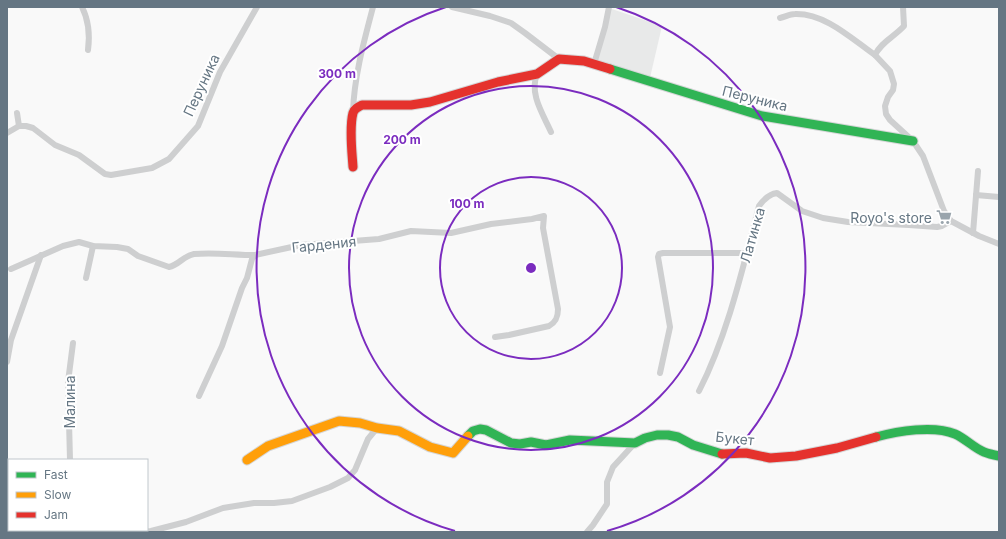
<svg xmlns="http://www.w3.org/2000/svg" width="1006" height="539" viewBox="0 0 1006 539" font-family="Inter,sans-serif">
<rect width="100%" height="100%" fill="#f9f9f9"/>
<polygon fill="#e8e9e9" points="609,8 662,26 649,82 594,64"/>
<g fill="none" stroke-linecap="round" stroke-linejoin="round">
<defs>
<g id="fast">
<polyline points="610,69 762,116 913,141"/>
<polyline points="468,436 473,431 480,429 486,430 511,443 520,444 531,442 546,445 570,440 635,443 645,438 657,435 668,435 678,437 693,445 722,454"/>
<path d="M876,437c22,-6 58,-12 79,-3 11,5 19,14 29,18 5,2 10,3 15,4"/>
</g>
<polyline id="slow" points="247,460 268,446 339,421 360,423 377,428 399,431 430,447 453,453 468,436"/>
<g id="jam">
<path d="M353,167c-1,-15 -4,-39 0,-54 1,-4 5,-6 9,-8h49l19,-3 68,-20 39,-8 22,-15 25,2 26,8"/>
<polyline points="722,454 746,453 770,458 796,456 837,448 876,437"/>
</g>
</defs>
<use href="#fast" stroke="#d5d6d7" stroke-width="11"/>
<use href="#slow" stroke="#d5d6d7" stroke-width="11"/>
<use href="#jam" stroke="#d5d6d7" stroke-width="11"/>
<g stroke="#cecfd0" stroke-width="6">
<path d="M82,7c7,14 8,28 6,43"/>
<polyline points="452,7 490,16 511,23 525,33 559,59"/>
<path d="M903,7l1,19c-10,11 -23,16 -29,29l15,16 4,13 -1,6 -5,7 -3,9 1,8 4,6 23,21 10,15 21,55 7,10 28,15 20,8"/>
<path d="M780,18c5,-1 10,-4 15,-4 30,-1 57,25 80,41"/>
<polyline points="594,64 605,27 609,7"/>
<path d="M537,74c-8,20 6,40 14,58"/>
<path d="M353,112c1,-35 11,-71 20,-105"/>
<polyline points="17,113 19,126"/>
<polyline points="7,133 19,126 26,126 33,128 55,145 79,155 105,174 111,175 152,168 169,159 198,126 220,72 257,7"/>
<polyline points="976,195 999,197"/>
<polyline points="973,233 978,171"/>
<path d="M11,269l52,-23 16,-4 14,4 24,1 11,2 10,7 31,11c10,-2 14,-11 25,-13 20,-2 40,1 61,1"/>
<polyline points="86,278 93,246"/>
<polyline points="7,362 11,340 41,255"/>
<polyline points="660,373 670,327 658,257 659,254 663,253 747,253"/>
<path d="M699,391c29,-57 44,-124 60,-185 5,-7 10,-12 18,-13l25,18 21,7 25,4 61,3 28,2 5,-1 9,-5"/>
<path d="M199,396l23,-50 20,-58 5,-10 5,-19 3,-4 46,-10 78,-6 32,-8 40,2 40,-9 41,-5 12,-3 -1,12 15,81c0,8 -2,13 -9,17l-40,9 -14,2"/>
<polyline points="70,460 68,382 73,343"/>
<polyline points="7,489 9,494"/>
<polyline points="78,530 78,532"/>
<polyline points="137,532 151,531 186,522 223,508 254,503 274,503 292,501 330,487 348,478 355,470 368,439 377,428"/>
<polyline points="587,532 593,525 607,504 607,482 613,467 635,443"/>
</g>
<use href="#fast" stroke="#30b455" stroke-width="9"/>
<use href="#slow" stroke="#ff9f0a" stroke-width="9"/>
<use href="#jam" stroke="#e5322d" stroke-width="9"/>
</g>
<g fill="none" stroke="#7b2cbf" stroke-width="2">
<circle cx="531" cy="268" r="91"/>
<circle cx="531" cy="268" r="182"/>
<path d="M455 531A274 274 0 0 1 446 7M616 7A274 274 0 0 1 607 531"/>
</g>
<defs>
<symbol id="supermarket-bare" viewBox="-9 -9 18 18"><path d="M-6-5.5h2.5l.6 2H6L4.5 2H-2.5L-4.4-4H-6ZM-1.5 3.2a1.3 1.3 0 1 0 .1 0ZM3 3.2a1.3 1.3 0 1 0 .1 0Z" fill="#99a4ac" stroke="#fff" stroke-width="2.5" paint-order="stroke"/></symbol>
</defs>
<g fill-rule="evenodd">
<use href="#supermarket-bare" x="933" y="206" width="22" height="22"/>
</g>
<g text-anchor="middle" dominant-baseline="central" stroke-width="4" stroke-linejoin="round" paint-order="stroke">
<g font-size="14" fill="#657683" stroke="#fff">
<text transform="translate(201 85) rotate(-65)">Перуника</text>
<text transform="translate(755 98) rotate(14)">Перуника</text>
<text transform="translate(752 235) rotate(-74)">Латинка</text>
<text transform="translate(324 244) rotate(-6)">Гардения</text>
<text transform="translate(69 402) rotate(-90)">Малина</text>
<text transform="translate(735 438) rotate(6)">Букет</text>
</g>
<g font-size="14" fill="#657683" stroke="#fff" text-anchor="end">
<text x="932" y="217">Royo's store</text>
</g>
</g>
<circle cx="531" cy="268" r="6" fill="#7b2cbf" stroke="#fff" stroke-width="2"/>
<g font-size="12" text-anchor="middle" font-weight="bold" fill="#7b2cbf" stroke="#fff" stroke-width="4" stroke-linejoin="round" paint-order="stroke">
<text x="337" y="78">300 m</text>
<text x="402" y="144">200 m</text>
<text x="467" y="208">100 m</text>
</g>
<rect width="1006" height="539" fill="none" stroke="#657683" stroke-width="16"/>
<rect x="8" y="459" width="140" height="72" fill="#ffffff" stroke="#c1c8cd"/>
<rect x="16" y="472" width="20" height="6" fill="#30b455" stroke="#c1c8cd"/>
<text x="44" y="479" font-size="12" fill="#657683">Fast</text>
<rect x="16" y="492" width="20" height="6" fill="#ff9f0a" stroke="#c1c8cd"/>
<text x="44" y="499" font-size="12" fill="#657683">Slow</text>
<rect x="16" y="512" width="20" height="6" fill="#e5322d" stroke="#c1c8cd"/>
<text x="44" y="519" font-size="12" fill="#657683">Jam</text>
</svg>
